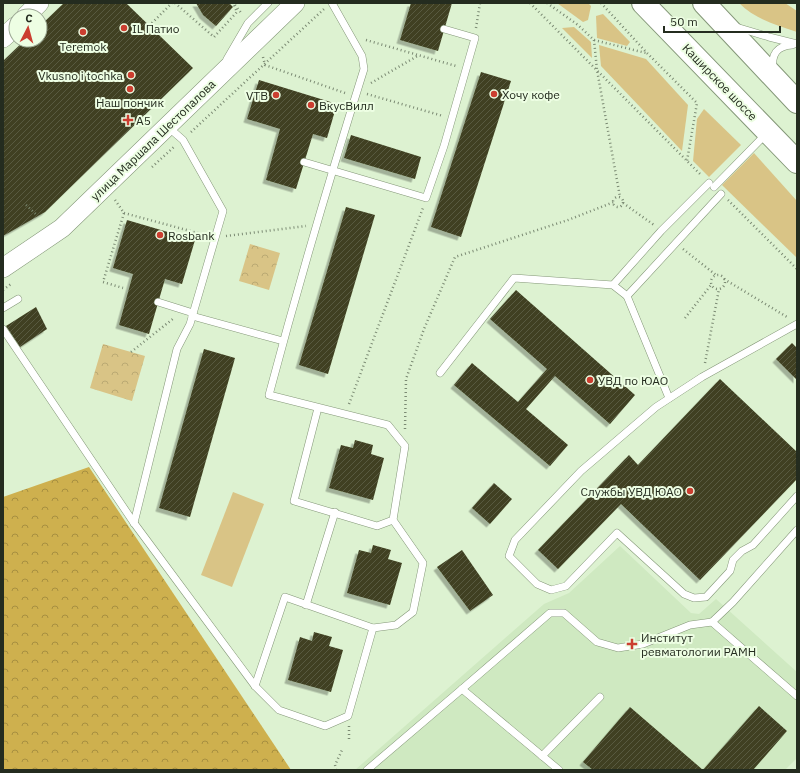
<svg xmlns="http://www.w3.org/2000/svg" width="800" height="773" viewBox="0 0 800 773" font-family="'IBM Plex Sans',sans-serif">
<defs>
<pattern id="forest-crowns" width="20" height="18" patternUnits="userSpaceOnUse"><rect width="20" height="18" fill="#ceb04e"/><path d="M2 6a3 3 0 1 1 6 0M12 15a3 3 0 1 1 6 0" fill="none" stroke="#a78f40"/></pattern>
<pattern id="park-crowns" width="20" height="18" patternUnits="userSpaceOnUse"><rect width="20" height="18" fill="#d9c486"/><path d="M2 6a3 3 0 1 1 6 0M12 15a3 3 0 1 1 6 0" fill="none" stroke="#baa973"/></pattern>
<pattern id="building-hatch" width="6" height="6" patternUnits="userSpaceOnUse"><rect width="6" height="6" fill="#3f4121"/><path d="M-1 1l2-2M0 6l6-6M5 7l2-2" fill="none" stroke="#585a40"/></pattern>
<filter id="shadow"><feDropShadow dx="-3.5" dy="3.5" stdDeviation="0" flood-color="#0004"/></filter>
</defs>
<rect width="100%" height="100%" fill="#ddf2d1"/>
<polygon fill="#cfe9c1" points="620,546 691,613 699,614 716,599 797,672 797,758 785,770 355,770 544,604 569,593"/>
<g fill="#d9c486">
<polygon points="557,3 588,3 591,6 588,20 583,22"/>
<path d="M739,3h46l12,8v21c-21,-7 -42,-13 -58,-29z"/>
<polygon points="603,14 630,42 627,46 597,38 596,16"/>
<polygon points="574,27 591,42 592,58 562,28"/>
<polygon points="599,45 646,59 688,105 682,151 601,66"/>
<polygon points="704,109 741,145 709,177 693,161 697,119"/>
<polygon points="754,153 797,201 797,258 722,185"/>
<polygon points="233,492 264,504 232,587 201,575"/>
</g>
<polygon fill="url(#forest-crowns)" points="89,467 291,770 3,770 3,497"/>
<g fill="url(#park-crowns)">
<polygon points="250,244 280,253 269,290 239,281"/>
<polygon points="103,344 145,356 132,401 90,388"/>
</g>
<g fill="url(#building-hatch)" filter="url(#shadow)">
<polygon points="64,3 126,3 193,68 45,212 3,236 3,61 25,40 40,40 40,26"/>
<polygon points="196,3 229,3 233,7 216,26 203,15"/>
<polygon points="411,3 452,3 438,51 400,40"/>
<polygon points="481,72 511,81 461,237 431,227"/>
<polygon points="259,80 337,104 327,138 313,134 296,189 266,180 280,129 247,119"/>
<polygon points="351,135 421,157 415,179 344,158"/>
<polygon points="346,207 375,215 328,374 299,365"/>
<polygon points="127,220 195,240 182,284 165,279 149,334 119,325 133,274 113,268"/>
<polygon points="516,290 635,395 610,424 555,376 526,409 568,445 550,466 454,385 472,363 518,402 547,369 490,319"/>
<polygon points="36,307 47,329 20,347 6,326"/>
<polygon points="792,343 797,348 797,380 776,359"/>
<polygon points="204,349 235,358 190,517 159,508"/>
<polygon points="720,379 797,452 797,479 700,580 621,504 558,569 538,550 629,455 638,465"/>
<polygon points="355,440 373,445 371,454 384,458 373,500 329,488 341,445 353,448"/>
<polygon points="494,483 512,499 490,524 472,508"/>
<polygon points="373,545 391,550 388,559 402,563 390,605 347,593 359,550 371,553"/>
<polygon points="462,550 493,595 470,611 437,567"/>
<polygon points="314,632 332,637 329,646 343,650 331,692 288,680 300,637 312,641"/>
<polygon points="759,706 787,731 753,770 593,770 583,762 630,707 703,770"/>
</g>
<g fill="none" stroke-linecap="round" stroke-linejoin="round">
<defs>
<g id="service">
<polyline points="736,27 769,37 797,44"/>
<polyline points="227,59 248,23 268,3"/>
<path d="M773,70c-2,-16 4,-24 19,-25"/>
<polyline points="304,162 426,198 444,146 475,38 444,29"/>
<polyline points="714,187 767,133"/>
<polyline points="613,285 661,231 709,183"/>
<polyline points="158,302 193,313"/>
<polyline points="3,308 18,299"/>
<polyline points="192,316 283,341"/>
<polyline points="797,324 702,377 656,407 581,471 515,540 509,556 537,584 551,590 566,586 617,533 684,594 694,598 706,597 730,571 733,560 742,551 753,545 797,496"/>
<path d="M3,329l131,194 121,163 24,24 46,16 23,-10 25,-88 23,-3 17,-13 10,-49 -30,-43 12,-74 -17,-21 -119,-30c29,-109 61,-218 95,-326l-2,-13 -30,-53"/>
<polyline points="440,373 514,278 613,285 627,296"/>
<polyline points="669,398 627,296 721,194"/>
<polyline points="318,408 294,501 377,526 393,520"/>
<polyline points="134,523 177,349 190,324 223,211 183,140 168,127"/>
<polyline points="306,605 335,512"/>
<polyline points="712,622 797,696"/>
<polyline points="255,686 285,597 373,628"/>
<polyline points="542,756 600,697"/>
<polyline points="367,770 462,689"/>
<polyline points="559,770 462,689 550,613 564,613 597,642 618,648 643,644 690,625 712,622 733,602 797,530"/>
</g>
<g id="tertiary">
<polyline points="26,16 39,3"/>
<polyline points="3,38 16,26"/>
<polyline points="3,268 62,228 295,3"/>
</g>
<g id="primary">
<polyline points="643,3 797,162"/>
<polyline points="704,3 797,102"/>
</g>
</defs>
<use href="#service" stroke="#849778" stroke-width="8"/>
<use href="#tertiary" stroke="#849778" stroke-width="20"/>
<use href="#primary" stroke="#849778" stroke-width="24"/>
<g stroke="#7b8a73" stroke-width="2.5" stroke-dasharray="1 3" stroke-linecap="butt">
<polyline points="175,3 214,37 237,12 233,3"/>
<polyline points="530,3 702,176"/>
<polyline points="547,3 578,25 594,40 646,53"/>
<polyline points="601,3 647,53 697,103 687,161"/>
<polyline points="235,5 242,14"/>
<polyline points="149,26 172,3"/>
<polyline points="476,28 480,3"/>
<polyline points="366,40 456,66"/>
<polyline points="594,40 597,70 620,197"/>
<polyline points="263,57 265,65 345,93"/>
<polyline points="371,83 419,55"/>
<polyline points="367,94 443,116"/>
<polyline points="191,132 324,9"/>
<polyline points="152,167 175,146"/>
<circle cx="618" cy="202" r="5"/>
<polyline points="115,200 124,213 103,282 123,288"/>
<polyline points="728,200 797,269"/>
<polyline points="623,203 654,225"/>
<polyline points="26,205 38,216"/>
<polyline points="124,213 205,235"/>
<polyline points="226,236 306,226"/>
<polyline points="683,249 716,275"/>
<circle cx="718" cy="282" r="7"/>
<polyline points="724,279 787,317"/>
<polyline points="3,290 11,284"/>
<polyline points="685,318 711,285"/>
<polyline points="131,352 174,318"/>
<polyline points="705,363 719,289"/>
<polyline points="349,404 423,208"/>
<polyline points="405,429 406,379 424,329 455,257 568,220 614,202"/>
<polyline points="349,726 349,740"/>
<polyline points="336,770 335,765 343,748"/>
</g>
<use href="#service" stroke="#fff" stroke-width="7"/>
<use href="#tertiary" stroke="#fff" stroke-width="19"/>
<use href="#primary" stroke="#fff" stroke-width="22"/>
</g>
<g fill="#cb3e30" stroke="#edfee3" stroke-width="1.5">
<circle cx="124" cy="28" r="4"/>
<circle cx="83" cy="32" r="4"/>
<circle cx="131" cy="75" r="4"/>
<circle cx="130" cy="89" r="4"/>
<circle cx="494" cy="94" r="4"/>
<circle cx="276" cy="95" r="4"/>
<circle cx="311" cy="105" r="4"/>
<path d="M126 114h4v4h4v4h-4v4h-4v-4h-4v-4h4z"/>
<circle cx="160" cy="235" r="4"/>
<circle cx="590" cy="380" r="4"/>
<circle cx="690" cy="491" r="4"/>
<path d="M630 638h4v4h4v4h-4v4h-4v-4h-4v-4h4z"/>
</g>
<g text-anchor="middle" dominant-baseline="central" stroke-width="4" stroke-linejoin="round" paint-order="stroke">
<g font-size="12" fill="#242c1f" stroke="#edfee3" text-anchor="start">
<text x="132" y="28">IL Патио</text>
<text x="83" y="46" text-anchor="middle">Teremok</text>
<text x="123" y="75" text-anchor="end">Vkusno i tochka</text>
<text x="502" y="94">Хочу кофе</text>
<text x="268" y="95" text-anchor="end">VTB</text>
<text x="130" y="102" text-anchor="middle">Наш пончик</text>
<text x="319" y="105">ВкусВилл</text>
<text x="136" y="120">А5</text>
<text x="168" y="235">Rosbank</text>
<text x="598" y="380">УВД по ЮАО</text>
<text x="682" y="491" text-anchor="end">Службы УВД ЮАО</text>
<text x="641" y="637">Институт<tspan x="641" dy="14">ревматологии РАМН</tspan></text>
</g>
<g font-size="12" fill="#242c1f" stroke="#edfee3">
<text transform="translate(720 82) rotate(46)">Каширское шоссе</text>
<text transform="translate(153 140) rotate(-44)">улица Маршала Шестопалова</text>
</g>
</g>
<rect width="800" height="773" fill="none" stroke="#242c1f" stroke-width="8"/>
<g transform="translate(28 28) rotate(6)"><circle r="19" fill="#edfee3" stroke="#9daa95"/>
<path d="M0-3L7 15L0 10L-7 15Z" fill="#cb3e30"/>
<text y="-6" font-size="11" font-weight="bold" text-anchor="middle" fill="#242c1f">С</text>
</g>
<path d="M664 26v6h116v-6" fill="none" stroke="#242c1f" stroke-width="2"/>
<text x="670" y="26" font-size="12" fill="#242c1f" stroke="#edfee3" stroke-width="3" paint-order="stroke">50 m</text>
</svg>
